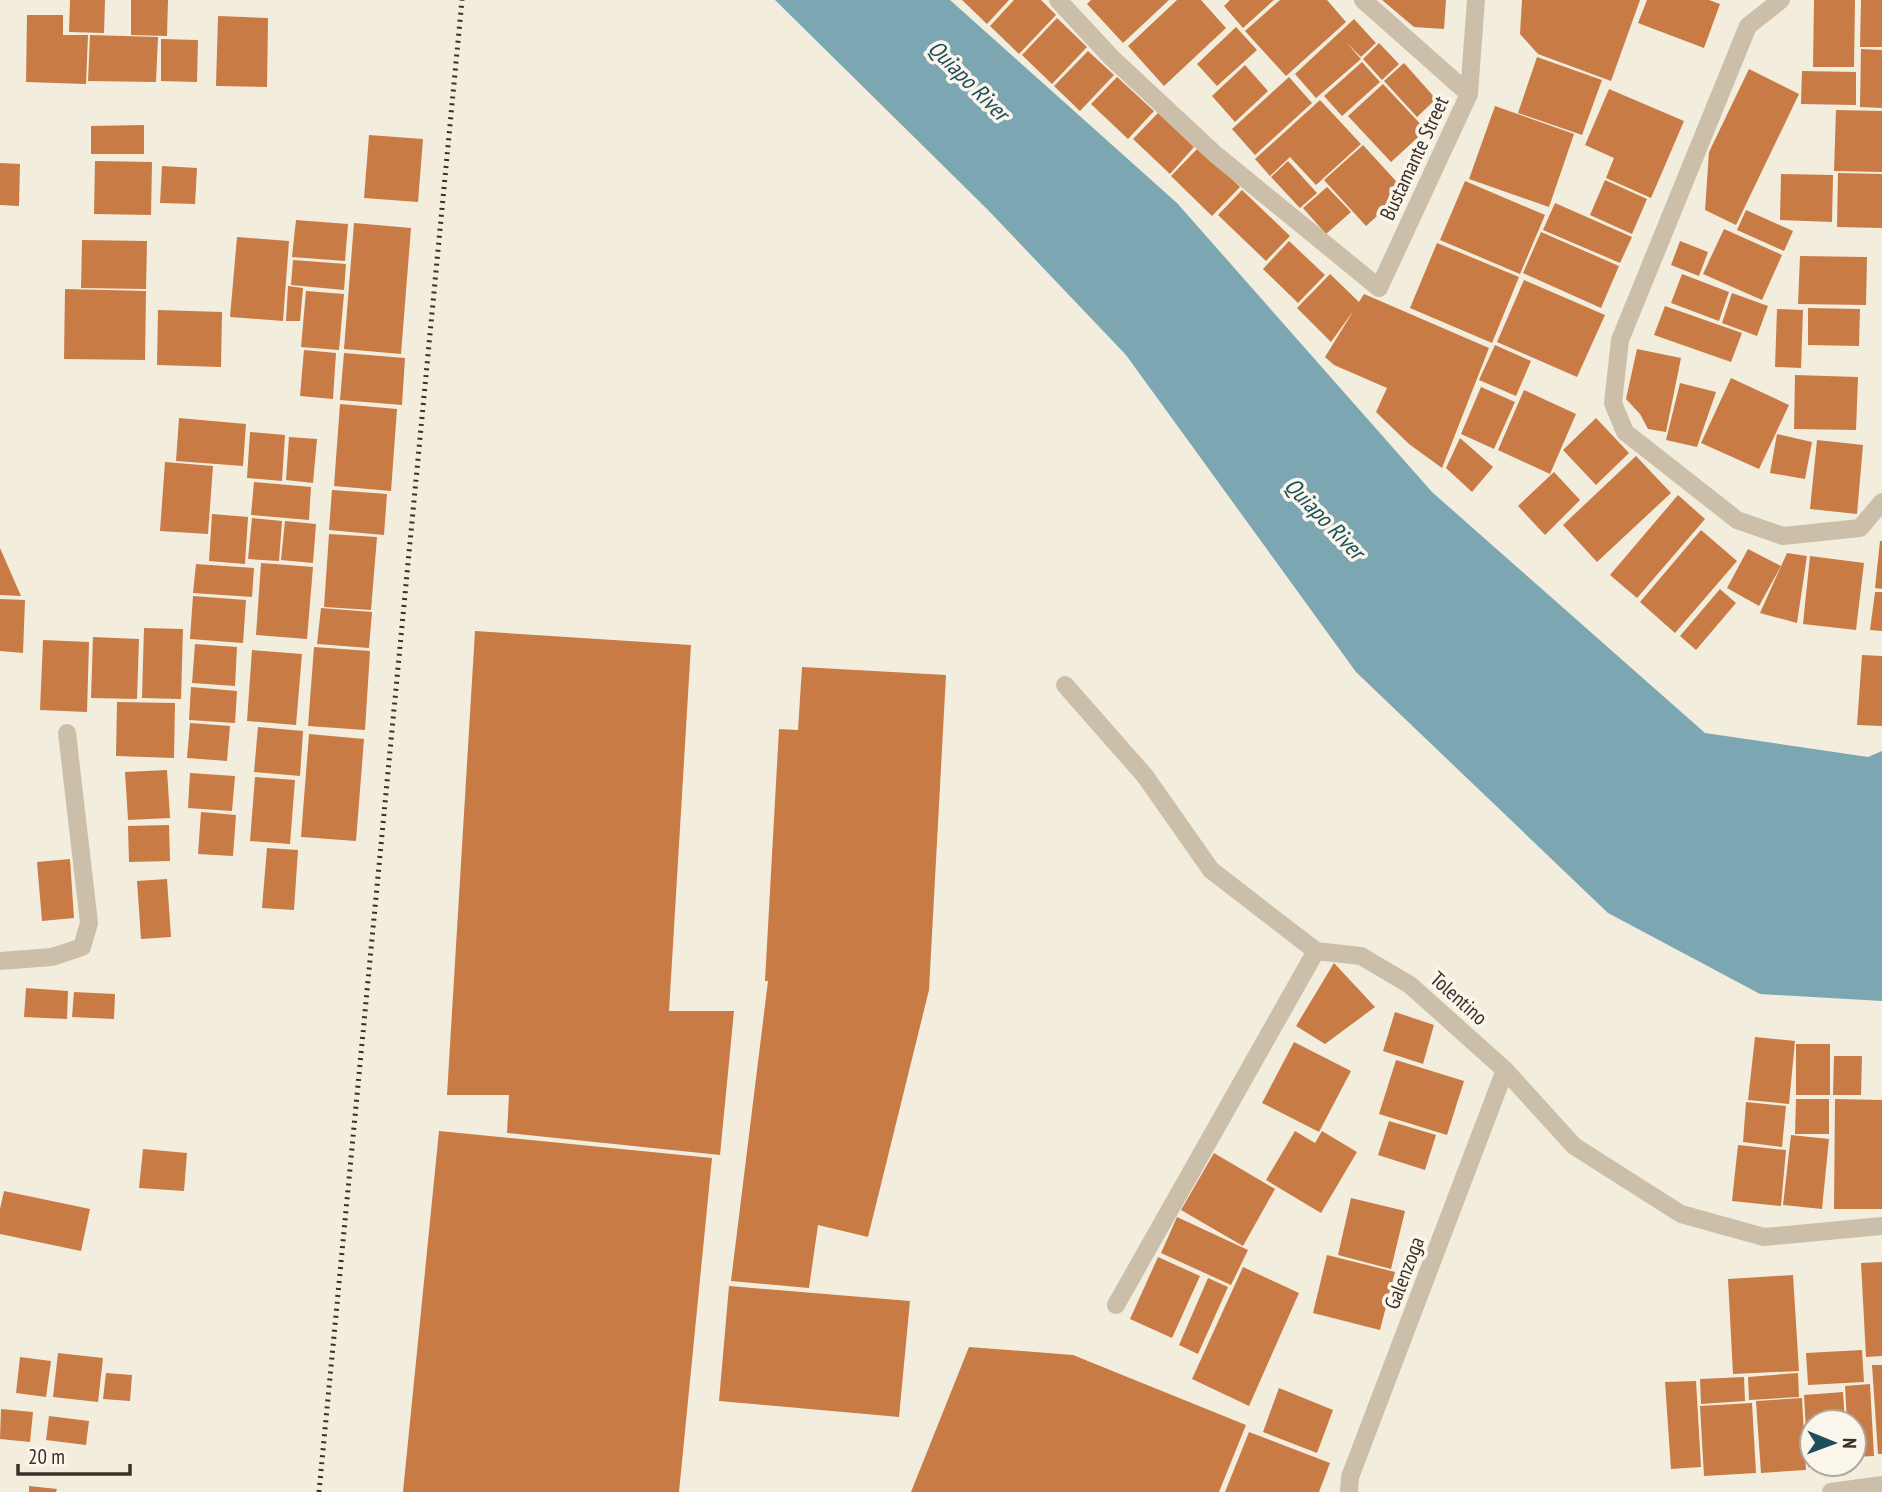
<svg xmlns="http://www.w3.org/2000/svg" width="1882" height="1492" viewBox="0 0 1882 1492" font-family="'PT Sans Narrow',sans-serif">
<rect width="100%" height="100%" fill="#f3edde"/>
<polygon fill="#7ca7b2" points="775,0 950,0 1177,203 1432,492 1705,733 1868,757 1882,751 1882,1001 1760,994 1608,913 1356,672 1126,355 987,209"/>
<g fill="#c97b46">
<polygon points="70,0 105,0 104,33 69,32"/>
<polygon points="131,0 168,0 167,36 131,35"/>
<polygon points="962,0 1009,0 987,24"/>
<polygon points="1014,0 1041,0 1056,15 1019,54 990,26"/>
<polygon points="1091,0 1169,0 1123,43 1087,4"/>
<polygon points="1177,0 1201,0 1226,28 1164,86 1128,46"/>
<polygon points="1230,0 1274,0 1243,28 1224,6"/>
<polygon points="1280,0 1327,0 1346,22 1286,76 1245,31"/>
<polygon points="1382,0 1446,0 1444,29 1414,27"/>
<polygon points="1522,0 1640,0 1611,81 1538,54 1520,34"/>
<polygon points="1647,0 1709,0 1720,4 1704,48 1638,23"/>
<polygon points="1814,0 1855,0 1854,67 1813,67"/>
<polygon points="1861,0 1882,0 1882,47 1860,47"/>
<polygon points="27,15 63,15 63,35 88,35 86,84 26,82"/>
<polygon points="218,16 268,18 267,87 216,86"/>
<polygon points="1057,18 1087,47 1052,84 1022,55"/>
<polygon points="1354,19 1376,43 1361,57 1346,42 1361,59 1316,98 1295,74"/>
<polygon points="1236,27 1257,50 1217,86 1197,64"/>
<polygon points="90,35 158,37 156,82 88,81"/>
<polygon points="161,39 198,40 197,82 161,81"/>
<polygon points="1379,43 1399,64 1382,80 1363,59"/>
<polygon points="1861,49 1882,50 1882,108 1860,107"/>
<polygon points="1088,51 1114,75 1080,111 1054,86"/>
<polygon points="1537,57 1602,80 1582,135 1518,113"/>
<polygon points="1362,62 1380,82 1342,116 1324,96"/>
<polygon points="1404,63 1436,99 1417,117 1384,81"/>
<polygon points="1245,65 1268,91 1235,122 1212,96"/>
<polygon points="1749,69 1799,94 1736,225 1705,210 1709,152"/>
<polygon points="1802,71 1856,72 1856,105 1801,104"/>
<polygon points="1117,77 1154,111 1128,139 1091,104"/>
<polygon points="1289,77 1312,103 1255,155 1232,129"/>
<polygon points="1383,84 1426,130 1391,162 1348,116"/>
<polygon points="1609,89 1684,121 1651,198 1606,178 1614,158 1585,145"/>
<polygon points="1320,100 1361,144 1316,185 1290,157 1270,176 1255,159"/>
<polygon points="1495,106 1574,134 1549,207 1469,179"/>
<polygon points="1836,110 1882,111 1882,172 1834,171"/>
<polygon points="1158,113 1194,147 1170,174 1133,139"/>
<polygon points="144,125 144,154 91,154 91,126"/>
<polygon points="369,135 423,139 418,202 364,198"/>
<polygon points="1363,145 1405,191 1366,226 1324,180"/>
<polygon points="1199,147 1240,187 1212,216 1171,176"/>
<polygon points="95,161 152,162 151,215 94,214"/>
<polygon points="1288,161 1317,193 1300,208 1271,177"/>
<polygon points="0,163 20,164 19,206 0,205"/>
<polygon points="162,166 197,168 195,204 160,203"/>
<polygon points="1838,173 1882,174 1882,228 1837,227"/>
<polygon points="1781,174 1833,175 1832,222 1780,220"/>
<polygon points="1605,180 1647,199 1632,234 1590,215"/>
<polygon points="1465,181 1545,215 1520,274 1440,240"/>
<polygon points="1327,187 1351,212 1326,234 1303,208"/>
<polygon points="1242,190 1290,236 1266,261 1218,215"/>
<polygon points="1555,203 1632,237 1620,263 1543,230"/>
<polygon points="1746,210 1793,231 1784,251 1737,230"/>
<polygon points="296,220 348,224 345,261 292,257"/>
<polygon points="354,223 411,228 401,354 344,349"/>
<polygon points="1724,229 1782,255 1762,300 1703,274"/>
<polygon points="1541,232 1619,266 1601,308 1523,273"/>
<polygon points="237,237 289,241 283,321 230,317"/>
<polygon points="82,240 147,241 146,289 81,288"/>
<polygon points="1289,241 1325,275 1298,303 1263,269"/>
<polygon points="1680,241 1708,252 1699,276 1671,265"/>
<polygon points="1437,243 1519,277 1492,343 1410,308"/>
<polygon points="1800,256 1867,257 1866,305 1798,304"/>
<polygon points="293,260 346,264 344,290 291,285"/>
<polygon points="1330,274 1359,302 1364,294 1489,348 1442,468 1409,444 1376,412 1387,388 1334,365 1325,357 1354,310 1331,342 1297,308"/>
<polygon points="1682,274 1729,292 1719,321 1671,303"/>
<polygon points="1524,280 1605,315 1577,377 1497,342"/>
<polygon points="288,286 303,288 300,321 286,321"/>
<polygon points="65,289 146,291 145,360 64,359"/>
<polygon points="306,291 344,294 339,350 301,347"/>
<polygon points="1732,293 1768,306 1757,336 1722,323"/>
<polygon points="1665,306 1742,333 1731,362 1654,335"/>
<polygon points="1808,308 1860,309 1859,346 1808,345"/>
<polygon points="1777,309 1803,310 1801,368 1775,367"/>
<polygon points="158,310 222,312 221,367 157,365"/>
<polygon points="1495,345 1531,361 1516,396 1479,380"/>
<polygon points="1637,349 1681,358 1666,432 1648,429 1640,414 1626,399"/>
<polygon points="304,350 336,353 333,399 300,396"/>
<polygon points="344,353 405,358 402,405 340,400"/>
<polygon points="1795,375 1858,377 1856,430 1794,429"/>
<polygon points="1731,378 1789,405 1759,469 1701,443"/>
<polygon points="1680,383 1716,392 1697,447 1666,440"/>
<polygon points="1481,387 1515,402 1494,449 1461,434"/>
<polygon points="1524,390 1576,414 1550,474 1498,450"/>
<polygon points="340,404 397,409 391,491 334,486"/>
<polygon points="179,418 246,424 243,466 176,461"/>
<polygon points="1596,418 1629,453 1596,485 1563,450"/>
<polygon points="250,432 285,435 282,481 247,478"/>
<polygon points="1777,434 1812,442 1805,479 1770,473"/>
<polygon points="289,437 317,439 313,483 286,480"/>
<polygon points="1460,438 1493,467 1472,492 1446,468"/>
<polygon points="1817,440 1863,445 1857,514 1810,509"/>
<polygon points="1636,456 1671,493 1597,562 1563,525"/>
<polygon points="165,462 213,466 208,534 160,531"/>
<polygon points="1554,472 1580,500 1545,535 1518,506"/>
<polygon points="254,482 311,487 309,520 251,515"/>
<polygon points="332,490 387,494 384,535 329,530"/>
<polygon points="1678,495 1705,519 1637,598 1610,575"/>
<polygon points="212,514 248,517 245,564 209,561"/>
<polygon points="252,518 282,521 279,561 248,559"/>
<polygon points="285,521 316,524 313,563 281,560"/>
<polygon points="1701,530 1737,561 1675,633 1640,602"/>
<polygon points="329,534 377,537 371,610 324,607"/>
<polygon points="1880,541 1882,541 1882,589 1875,588"/>
<polygon points="0,548 21,596 0,595"/>
<polygon points="1748,549 1781,566 1759,606 1727,588"/>
<polygon points="1787,553 1807,556 1797,623 1760,613"/>
<polygon points="1810,556 1864,563 1856,630 1803,624"/>
<polygon points="261,563 313,567 307,639 256,635"/>
<polygon points="196,564 254,568 252,597 193,593"/>
<polygon points="1720,589 1736,603 1696,650 1680,636"/>
<polygon points="1875,592 1882,592 1882,631 1870,630"/>
<polygon points="193,596 246,600 243,643 190,639"/>
<polygon points="0,599 25,600 23,653 0,651"/>
<polygon points="321,608 372,612 369,648 317,644"/>
<polygon points="144,628 183,629 181,699 142,698"/>
<polygon points="475,631 691,645 669,1011 734,1011 720,1155 507,1133 509,1095 447,1095"/>
<polygon points="93,637 139,639 137,699 91,698"/>
<polygon points="43,640 89,642 87,712 40,710"/>
<polygon points="195,644 237,647 235,686 192,683"/>
<polygon points="314,647 370,651 365,730 308,726"/>
<polygon points="252,650 302,654 296,725 247,721"/>
<polygon points="1862,655 1882,656 1882,726 1857,725"/>
<polygon points="802,667 946,675 929,990 868,1237 818,1225 809,1288 731,1281 768,981 765,981 779,729 798,730"/>
<polygon points="191,687 237,691 235,723 189,720"/>
<polygon points="117,702 175,703 174,758 116,756"/>
<polygon points="190,723 230,726 227,761 187,758"/>
<polygon points="258,727 303,731 300,776 254,772"/>
<polygon points="309,734 364,739 356,841 301,837"/>
<polygon points="167,770 170,818 128,820 125,772"/>
<polygon points="190,773 235,776 232,811 188,808"/>
<polygon points="255,777 295,780 290,844 250,841"/>
<polygon points="201,812 236,815 233,856 198,854"/>
<polygon points="169,825 170,861 129,862 128,826"/>
<polygon points="267,848 298,850 294,910 262,908"/>
<polygon points="70,859 74,918 42,921 37,862"/>
<polygon points="167,879 171,937 141,939 137,881"/>
<polygon points="1334,963 1375,1007 1325,1044 1296,1026"/>
<polygon points="26,988 68,991 67,1019 24,1017"/>
<polygon points="74,992 115,994 114,1019 72,1017"/>
<polygon points="1395,1012 1434,1025 1423,1064 1383,1051"/>
<polygon points="1755,1037 1795,1041 1789,1104 1748,1100"/>
<polygon points="1294,1042 1351,1071 1319,1132 1262,1103"/>
<rect x="1796" y="1044" width="34" height="51"/>
<polygon points="1834,1056 1862,1056 1861,1095 1833,1095"/>
<polygon points="1396,1060 1464,1081 1447,1135 1379,1114"/>
<polygon points="1796,1099 1829,1099 1829,1134 1795,1134"/>
<polygon points="1835,1099 1882,1100 1882,1209 1834,1209"/>
<polygon points="1746,1102 1786,1106 1782,1147 1743,1142"/>
<polygon points="1389,1121 1436,1135 1425,1170 1378,1155"/>
<polygon points="439,1131 712,1158 679,1492 403,1492"/>
<polygon points="1295,1131 1315,1143 1322,1131 1357,1152 1321,1213 1266,1180"/>
<polygon points="1791,1135 1829,1139 1822,1209 1783,1205"/>
<polygon points="1738,1145 1786,1150 1781,1206 1732,1201"/>
<polygon points="143,1149 187,1153 184,1191 139,1188"/>
<polygon points="1214,1153 1275,1189 1243,1246 1181,1210"/>
<polygon points="4,1191 90,1209 81,1251 0,1234 0,1209"/>
<polygon points="1351,1198 1405,1211 1391,1269 1338,1255"/>
<polygon points="1177,1217 1248,1250 1231,1285 1161,1253"/>
<polygon points="1327,1255 1395,1272 1380,1330 1313,1313"/>
<polygon points="1158,1257 1200,1276 1172,1338 1130,1319"/>
<polygon points="1882,1262 1882,1356 1866,1357 1861,1263"/>
<polygon points="1243,1267 1299,1293 1249,1406 1192,1379"/>
<polygon points="1793,1275 1799,1371 1733,1374 1728,1279"/>
<polygon points="1208,1278 1228,1287 1198,1354 1179,1345"/>
<polygon points="729,1286 910,1301 899,1417 719,1401"/>
<polygon points="969,1347 1073,1355 1246,1425 1219,1492 911,1492"/>
<polygon points="1862,1350 1864,1382 1808,1385 1806,1353"/>
<polygon points="58,1353 103,1358 98,1402 53,1397"/>
<polygon points="20,1357 51,1361 46,1397 16,1393"/>
<polygon points="1872,1365 1882,1365 1882,1454 1878,1454"/>
<polygon points="106,1373 132,1375 130,1401 103,1399"/>
<polygon points="1798,1373 1799,1397 1749,1400 1748,1377"/>
<polygon points="1744,1377 1745,1401 1701,1404 1700,1379"/>
<polygon points="1696,1381 1701,1467 1671,1469 1665,1382"/>
<polygon points="1870,1384 1874,1456 1854,1457 1854,1422 1847,1422 1845,1386"/>
<polygon points="1279,1388 1333,1410 1317,1453 1263,1432"/>
<polygon points="1843,1392 1845,1422 1812,1422 1812,1464 1827,1464 1828,1466 1808,1467 1804,1395"/>
<polygon points="1802,1398 1806,1470 1761,1473 1756,1401"/>
<polygon points="1752,1403 1756,1473 1704,1476 1700,1406"/>
<polygon points="1,1409 33,1412 30,1442 0,1439"/>
<polygon points="49,1416 89,1421 86,1445 46,1440"/>
<polygon points="1249,1432 1330,1463 1319,1492 1225,1492"/>
<polygon points="29,1486 57,1489 56,1492 29,1492"/>
</g>
<g fill="none" stroke-linecap="round" stroke-linejoin="round">
<g stroke="#ccbfa9" stroke-width="18">
<polyline points="1058,0 1112,58 1215,154 1379,288 1469,94 1476,0"/>
<polyline points="1363,0 1469,94"/>
<polyline points="1781,0 1748,26 1620,340 1613,403 1625,432 1737,520 1783,536 1860,528 1882,502"/>
<polyline points="1065,685 1145,776 1211,870 1316,951 1361,956 1410,985 1505,1070 1574,1146 1681,1214 1764,1237 1882,1226"/>
<polyline points="0,961 52,957 82,947 89,923 67,733"/>
<polyline points="1116,1305 1316,951"/>
<polyline points="1349,1492 1350,1477 1505,1070"/>
<polyline points="1831,1492 1882,1485"/>
</g>
<polyline stroke="#393129" stroke-width="5" stroke-dasharray="2 5" stroke-linecap="butt" points="319,1492 462,0"/>
</g>
<g text-anchor="middle" dominant-baseline="central" stroke-width="7" stroke-linejoin="round" paint-order="stroke">
<g font-size="21" fill="#393129" stroke="#fbf6eb">
<text transform="translate(1414 158) rotate(-65)">Bustamante Street</text>
<text transform="translate(1459 998) rotate(42)">Tolentino</text>
<text transform="translate(1404 1273) rotate(-69)">Galenzoga</text>
</g>
<g font-size="23" font-style="italic" fill="#1d4e5c" stroke="#fbf6eb">
<text transform="translate(969 80) rotate(45)">Quiapo River</text>
<text transform="translate(1325 518) rotate(46)">Quiapo River</text>
</g>
</g>
<g transform="translate(1833 1443) rotate(91)"><circle r="33" fill="#fbf6eb" stroke="#ada79d" stroke-width="2"/>
<path d="M0-5L12 26L0 18L-12 26Z" fill="#1d4e5c"/>
<text y="-10" font-size="19" font-weight="bold" text-anchor="middle" fill="#393129">N</text>
</g>
<path d="M18 1464v10h112v-10" fill="none" stroke="#393129" stroke-width="3.5"/>
<text x="28" y="1464" font-size="21" fill="#393129" stroke="#fbf6eb" stroke-width="5" paint-order="stroke">20 m</text>
</svg>
